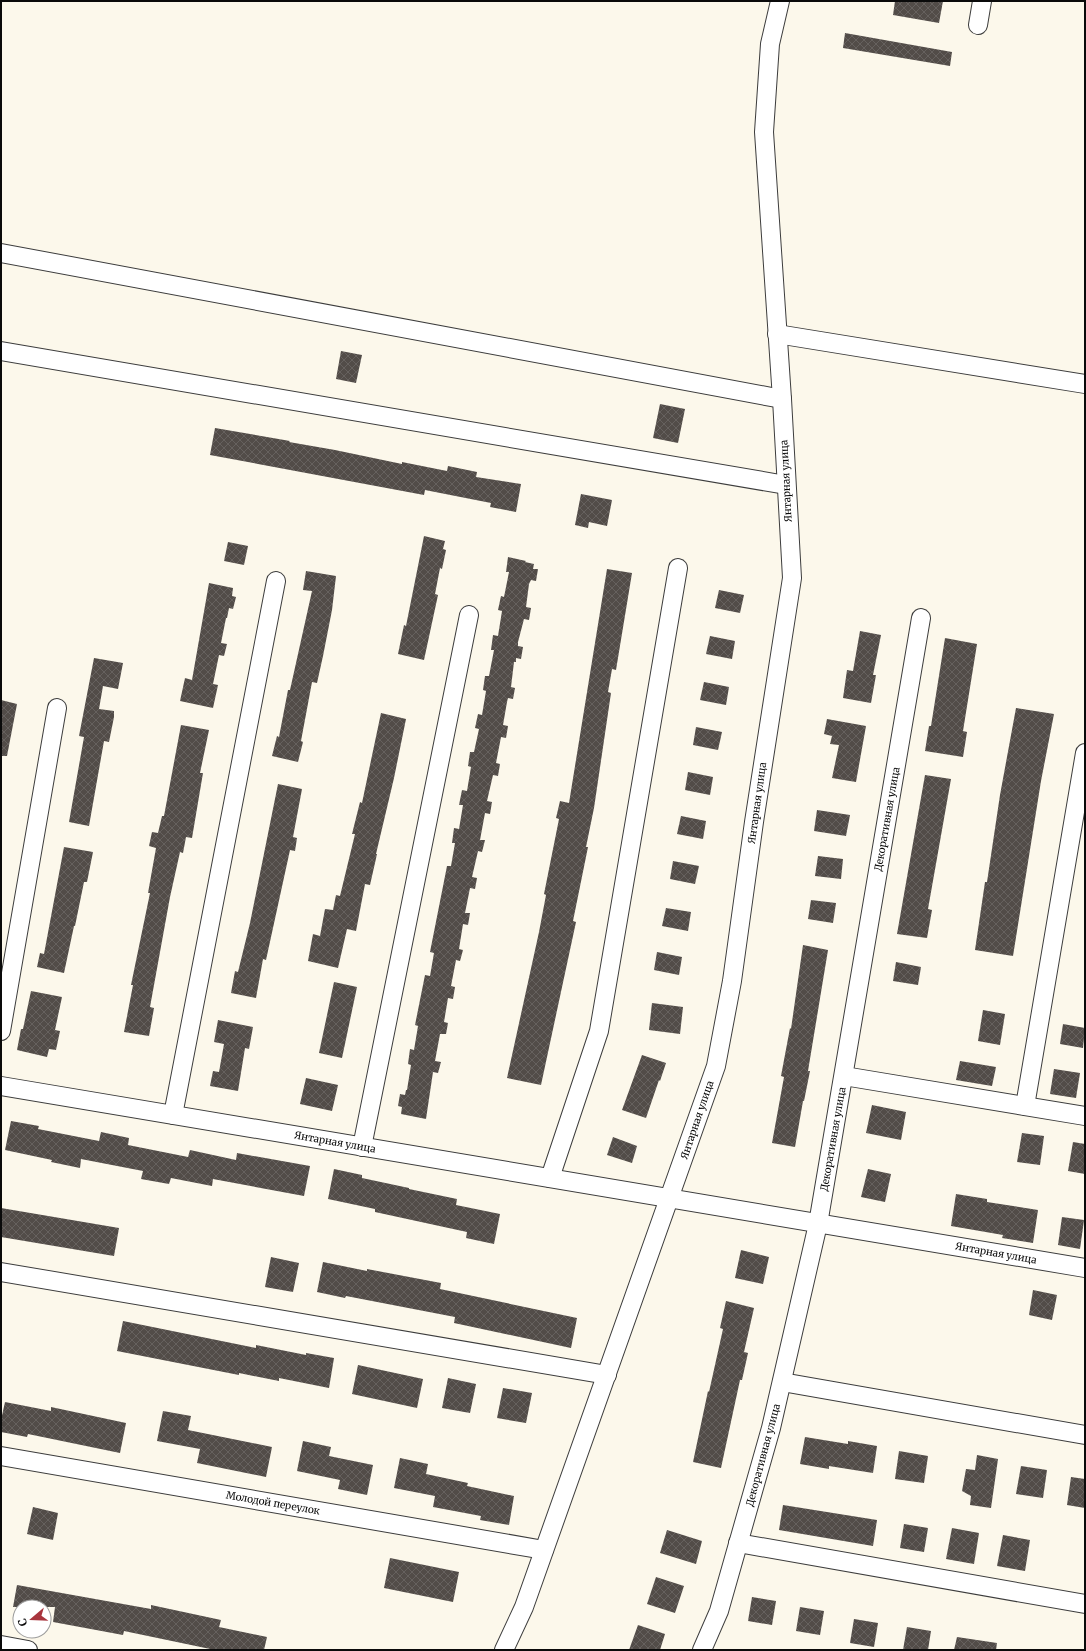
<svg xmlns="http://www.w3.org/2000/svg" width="1086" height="1651" viewBox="0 0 1086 1651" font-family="Merriweather,serif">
<defs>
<pattern id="building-cross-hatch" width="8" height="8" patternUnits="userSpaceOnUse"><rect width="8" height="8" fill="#524c48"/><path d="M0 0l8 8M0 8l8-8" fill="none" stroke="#66615e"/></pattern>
</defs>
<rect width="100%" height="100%" fill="#fcf8eb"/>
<g fill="url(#building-cross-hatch)">
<polygon points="895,1 943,1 939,23 893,15"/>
<polygon points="845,33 952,52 950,66 843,48"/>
<polygon points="341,351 362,355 356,383 336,379"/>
<polygon points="660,404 685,409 678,443 653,438"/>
<polygon points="215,428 290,441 289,442 335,450 402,464 402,462 447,471 448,466 477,472 476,477 521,484 516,512 490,507 491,503 425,490 424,495 210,455"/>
<polygon points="581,494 612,500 607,526 589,522 588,528 575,525"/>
<polygon points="424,536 445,541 443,549 446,550 442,569 440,568 435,594 438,595 424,660 398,654 404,625 406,626"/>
<polygon points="228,542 248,546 244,565 224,561"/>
<polygon points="508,557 526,561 525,562 534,564 533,569 538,569 536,581 531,580 529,584 526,607 531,608 529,620 524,619 518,642 518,646 523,647 521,659 516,658 516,662 514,662 511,687 515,688 513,699 508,698 507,702 503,725 508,726 506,738 501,737 496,763 500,764 498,776 493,775 487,801 492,802 490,814 485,813 480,840 485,840 482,852 478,851 472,877 477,878 475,889 470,888 465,913 470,913 468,925 463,924 459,949 463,950 460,961 456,960 451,986 455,987 453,999 448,998 444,1022 448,1023 446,1034 440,1034 435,1061 441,1062 438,1073 433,1072 426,1119 401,1114 402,1107 398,1106 400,1094 405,1095 406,1090 407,1090 411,1065 408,1064 410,1049 414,1050 418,1026 415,1025 425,975 430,976 434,953 430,952 447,866 451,866 455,843 452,843 454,828 459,829 463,805 459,805 462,790 467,791 471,767 468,766 470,752 474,752 479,729 475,728 478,714 482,715 486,691 483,690 485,676 489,676 494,650 491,650 493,635 498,636 502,611 498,610 501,596 504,597 509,572 506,572"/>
<polygon points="607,569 632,573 616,670 612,669 608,692 611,693 594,808 586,847 588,847 573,921 576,922 541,1085 507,1078 539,932 546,895 544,894 559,819 556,818 560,801 569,803"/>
<polygon points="306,571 336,576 332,610 323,656 317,683 312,682 301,741 303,742 298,762 272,756 277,736 279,737 288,690 290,690 312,591 303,590"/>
<polygon points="209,583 233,588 232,596 236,597 233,609 229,608 227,618 226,618 221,643 227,644 224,656 219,655 213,684 218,685 213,708 180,701 185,678 192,680"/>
<polygon points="719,590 744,595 740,613 715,608"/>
<polygon points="860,631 881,635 873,675 876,675 871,703 843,698 847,670 853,671"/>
<polygon points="710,636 735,641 732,659 706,654"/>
<polygon points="945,638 977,644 963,731 967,732 963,757 925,751 929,726 931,726"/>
<polygon points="94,658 123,663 118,689 103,686 99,709 114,711 114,717 109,742 104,741 89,826 69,822 84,737 79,736"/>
<polygon points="704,682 729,687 726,705 700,700"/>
<polygon points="1,700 17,704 7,756 1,756"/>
<polygon points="1016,708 1054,714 1041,781 1013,956 975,950 985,882 987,882 1000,795"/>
<polygon points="381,713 406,719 394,778 376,854 377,854 375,863 370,885 365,884 356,931 347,929 338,968 308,961 313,934 320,936 325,909 333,910 336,895 340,896 355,834 352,834 360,802 362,803"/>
<polygon points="827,719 866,726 856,782 832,778 839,745 830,744 832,736 824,734"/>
<polygon points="181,725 209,730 200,773 203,773 192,838 186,837 183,853 180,852 170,897 150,1007 154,1008 149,1036 124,1032 133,985 131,985 150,893 148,893 156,848 149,846 152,832 158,833 162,816 164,816"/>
<polygon points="696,727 722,732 718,750 693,745"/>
<polygon points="688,772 713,777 710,795 685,790"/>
<polygon points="925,775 951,779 928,909 932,910 927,938 897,934"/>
<polygon points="278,784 302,789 293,837 297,838 295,851 290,850 266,960 263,959 256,998 231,993 235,971 238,972 250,923"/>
<polygon points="817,810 850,815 846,836 814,831"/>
<polygon points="681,816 706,821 703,839 677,834"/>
<polygon points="64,847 93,852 87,882 84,882 75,926 74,926 64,973 37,967 40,953 44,954"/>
<polygon points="818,856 843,859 841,879 815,876"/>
<polygon points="673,861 699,866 695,884 670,879"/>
<polygon points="811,900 836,903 833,923 808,919"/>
<polygon points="666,908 691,912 688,931 662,926"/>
<polygon points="803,945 828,950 808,1071 810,1071 804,1101 803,1101 795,1147 772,1143 784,1077 781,1076 790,1028 791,1029"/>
<polygon points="657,952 682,957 679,975 654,970"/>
<polygon points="896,962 921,967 918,985 893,981"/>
<polygon points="334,982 357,987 342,1058 319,1053"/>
<polygon points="31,991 62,997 55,1030 60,1031 56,1050 49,1049 47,1057 17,1050 21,1029 23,1029"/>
<polygon points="652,1003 683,1007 680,1034 649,1030"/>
<polygon points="983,1010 1005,1014 1000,1045 978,1041"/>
<polygon points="218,1020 253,1027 249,1049 245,1048 238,1091 210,1086 213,1071 219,1072 224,1044 214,1042"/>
<polygon points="1063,1024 1085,1028 1083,1048 1060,1044"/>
<polygon points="642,1055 666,1063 660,1081 659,1080 646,1118 622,1110"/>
<polygon points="960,1061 996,1067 992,1086 956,1080"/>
<polygon points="1054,1069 1080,1073 1076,1098 1050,1094"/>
<polygon points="306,1078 338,1085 332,1111 300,1104"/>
<polygon points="872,1105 906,1112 901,1140 866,1133"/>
<polygon points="11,1121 39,1126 38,1129 99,1141 101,1132 129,1138 128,1145 188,1157 190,1150 236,1160 237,1153 310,1166 304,1196 213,1179 212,1186 171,1178 169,1184 141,1179 143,1171 81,1159 80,1168 51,1162 52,1160 5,1150"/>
<polygon points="1022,1133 1044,1136 1040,1165 1017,1162"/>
<polygon points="613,1137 637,1146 632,1163 607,1155"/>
<polygon points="1073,1142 1085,1144 1085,1174 1068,1171"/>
<polygon points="334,1169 362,1175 362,1178 409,1188 409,1189 457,1199 456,1205 500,1214 494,1244 466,1238 467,1232 375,1212 375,1209 328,1199"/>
<polygon points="868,1169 891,1174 885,1202 861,1197"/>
<polygon points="956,1194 987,1199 987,1202 1038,1210 1033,1243 1002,1238 1003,1235 951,1226"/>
<polygon points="1,1208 119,1228 114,1256 1,1237"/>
<polygon points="1062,1217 1084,1220 1080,1249 1058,1245"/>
<polygon points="741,1250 769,1257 763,1284 735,1278"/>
<polygon points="271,1257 299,1263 293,1292 265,1287"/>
<polygon points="323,1262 367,1271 367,1269 441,1283 440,1289 577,1318 571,1348 454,1323 455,1317 346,1296 345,1298 317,1292"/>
<polygon points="1033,1290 1057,1295 1052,1320 1029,1315"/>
<polygon points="726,1301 754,1308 744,1352 748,1353 742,1380 740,1380 721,1468 693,1462 708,1391 709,1392 723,1329 720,1328"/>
<polygon points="123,1321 256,1348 256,1345 306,1355 306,1353 334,1358 329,1388 279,1378 279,1381 239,1373 239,1375 117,1351"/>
<polygon points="358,1365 423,1379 417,1408 352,1394"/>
<polygon points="448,1378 476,1384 470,1413 442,1408"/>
<polygon points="503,1388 532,1393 526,1423 497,1418"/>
<polygon points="5,1402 51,1411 51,1407 126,1423 120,1453 28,1434 27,1437 1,1432 1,1420"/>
<polygon points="163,1411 191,1416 188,1430 272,1447 266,1477 197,1463 200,1449 157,1441"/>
<polygon points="805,1437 848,1444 848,1441 877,1446 873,1473 829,1466 829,1469 800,1464"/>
<polygon points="303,1441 331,1447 329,1456 373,1465 367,1495 338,1489 340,1480 297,1471"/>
<polygon points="899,1451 928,1456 924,1483 895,1479"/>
<polygon points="977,1455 998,1459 991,1508 970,1505 971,1496 962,1491 966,1469 975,1470"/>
<polygon points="400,1458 428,1464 426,1474 468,1483 467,1486 514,1496 509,1525 480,1520 481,1516 433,1507 435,1496 394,1488"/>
<polygon points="1021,1466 1047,1470 1043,1498 1016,1494"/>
<polygon points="1071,1477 1085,1479 1085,1508 1067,1505"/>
<polygon points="783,1505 877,1520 873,1546 779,1530"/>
<polygon points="33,1507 58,1513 53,1540 27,1534"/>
<polygon points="904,1524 928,1528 924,1552 900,1548"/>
<polygon points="952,1528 979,1533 974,1564 946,1559"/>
<polygon points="667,1530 702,1541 696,1564 660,1553"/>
<polygon points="1003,1535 1030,1540 1025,1571 997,1566"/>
<polygon points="390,1558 459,1572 453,1602 384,1588"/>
<polygon points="656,1577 684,1586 675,1613 647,1604"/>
<polygon points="17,1585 151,1609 151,1605 221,1620 219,1627 267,1637 264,1650 215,1650 124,1631 123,1635 53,1622 55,1607 13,1607"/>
<polygon points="752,1597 776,1601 772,1625 748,1621"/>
<polygon points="800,1607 824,1611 820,1635 796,1631"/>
<polygon points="854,1619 878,1623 874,1647 850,1643"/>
<polygon points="638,1625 665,1634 660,1650 629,1650"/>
<polygon points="907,1627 931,1631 928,1650 903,1650"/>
<polygon points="957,1637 997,1643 996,1650 954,1650"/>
</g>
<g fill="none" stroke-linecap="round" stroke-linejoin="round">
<defs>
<g id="minor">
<polyline points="978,25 982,1"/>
<polyline points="1,253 782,399"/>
<polyline points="777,334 1085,384"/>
<polyline points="1,351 786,485"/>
<polyline points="1,1031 57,708"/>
<polyline points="844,1076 1085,1116"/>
<polyline points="1,1086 1085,1268"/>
<polyline points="1025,1106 1085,753"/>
<polyline points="173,1115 276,581"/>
<polyline points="362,1147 469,615"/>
<polyline points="550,1178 599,1031 678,568"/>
<polyline points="1,1272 607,1375"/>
<polyline points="782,1382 1085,1435"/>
<polyline points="1,1456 544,1550"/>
<polyline points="738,1543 1085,1604"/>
<polyline points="1,1645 28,1650"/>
<polyline points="504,1650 524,1607 716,1066 732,981 754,822 792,578 782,399 764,132 770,44 780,1"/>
<polyline points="702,1650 719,1611 771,1428 818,1224 921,618"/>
</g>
</defs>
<use href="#minor" stroke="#3d3d3d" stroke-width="20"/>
<use href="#minor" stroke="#fff" stroke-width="18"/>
</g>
<g text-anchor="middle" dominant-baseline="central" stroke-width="4" stroke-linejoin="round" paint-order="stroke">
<g font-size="10" fill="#0a0a0a" stroke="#fff">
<text transform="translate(786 481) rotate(-93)">Янтарная улица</text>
<text transform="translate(757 803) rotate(-82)">Янтарная улица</text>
<text transform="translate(887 819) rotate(-80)">Декоративная улица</text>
<text transform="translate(697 1120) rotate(-71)">Янтарная улица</text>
<text transform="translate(833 1139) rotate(-80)">Декоративная улица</text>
<text transform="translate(335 1142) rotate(10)">Янтарная улица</text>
<text transform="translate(996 1253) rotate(10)">Янтарная улица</text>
<text transform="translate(763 1455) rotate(-75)">Декоративная улица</text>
<text transform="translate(273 1503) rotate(10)">Молодой переулок</text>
</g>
</g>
<rect width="1086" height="1651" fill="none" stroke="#0a0a0a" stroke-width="4"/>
<g transform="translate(32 1619) rotate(251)"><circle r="19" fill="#ffffff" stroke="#9d9d9d"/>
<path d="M0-3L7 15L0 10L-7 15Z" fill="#a8353e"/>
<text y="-6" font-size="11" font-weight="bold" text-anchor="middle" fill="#0a0a0a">С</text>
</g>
</svg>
